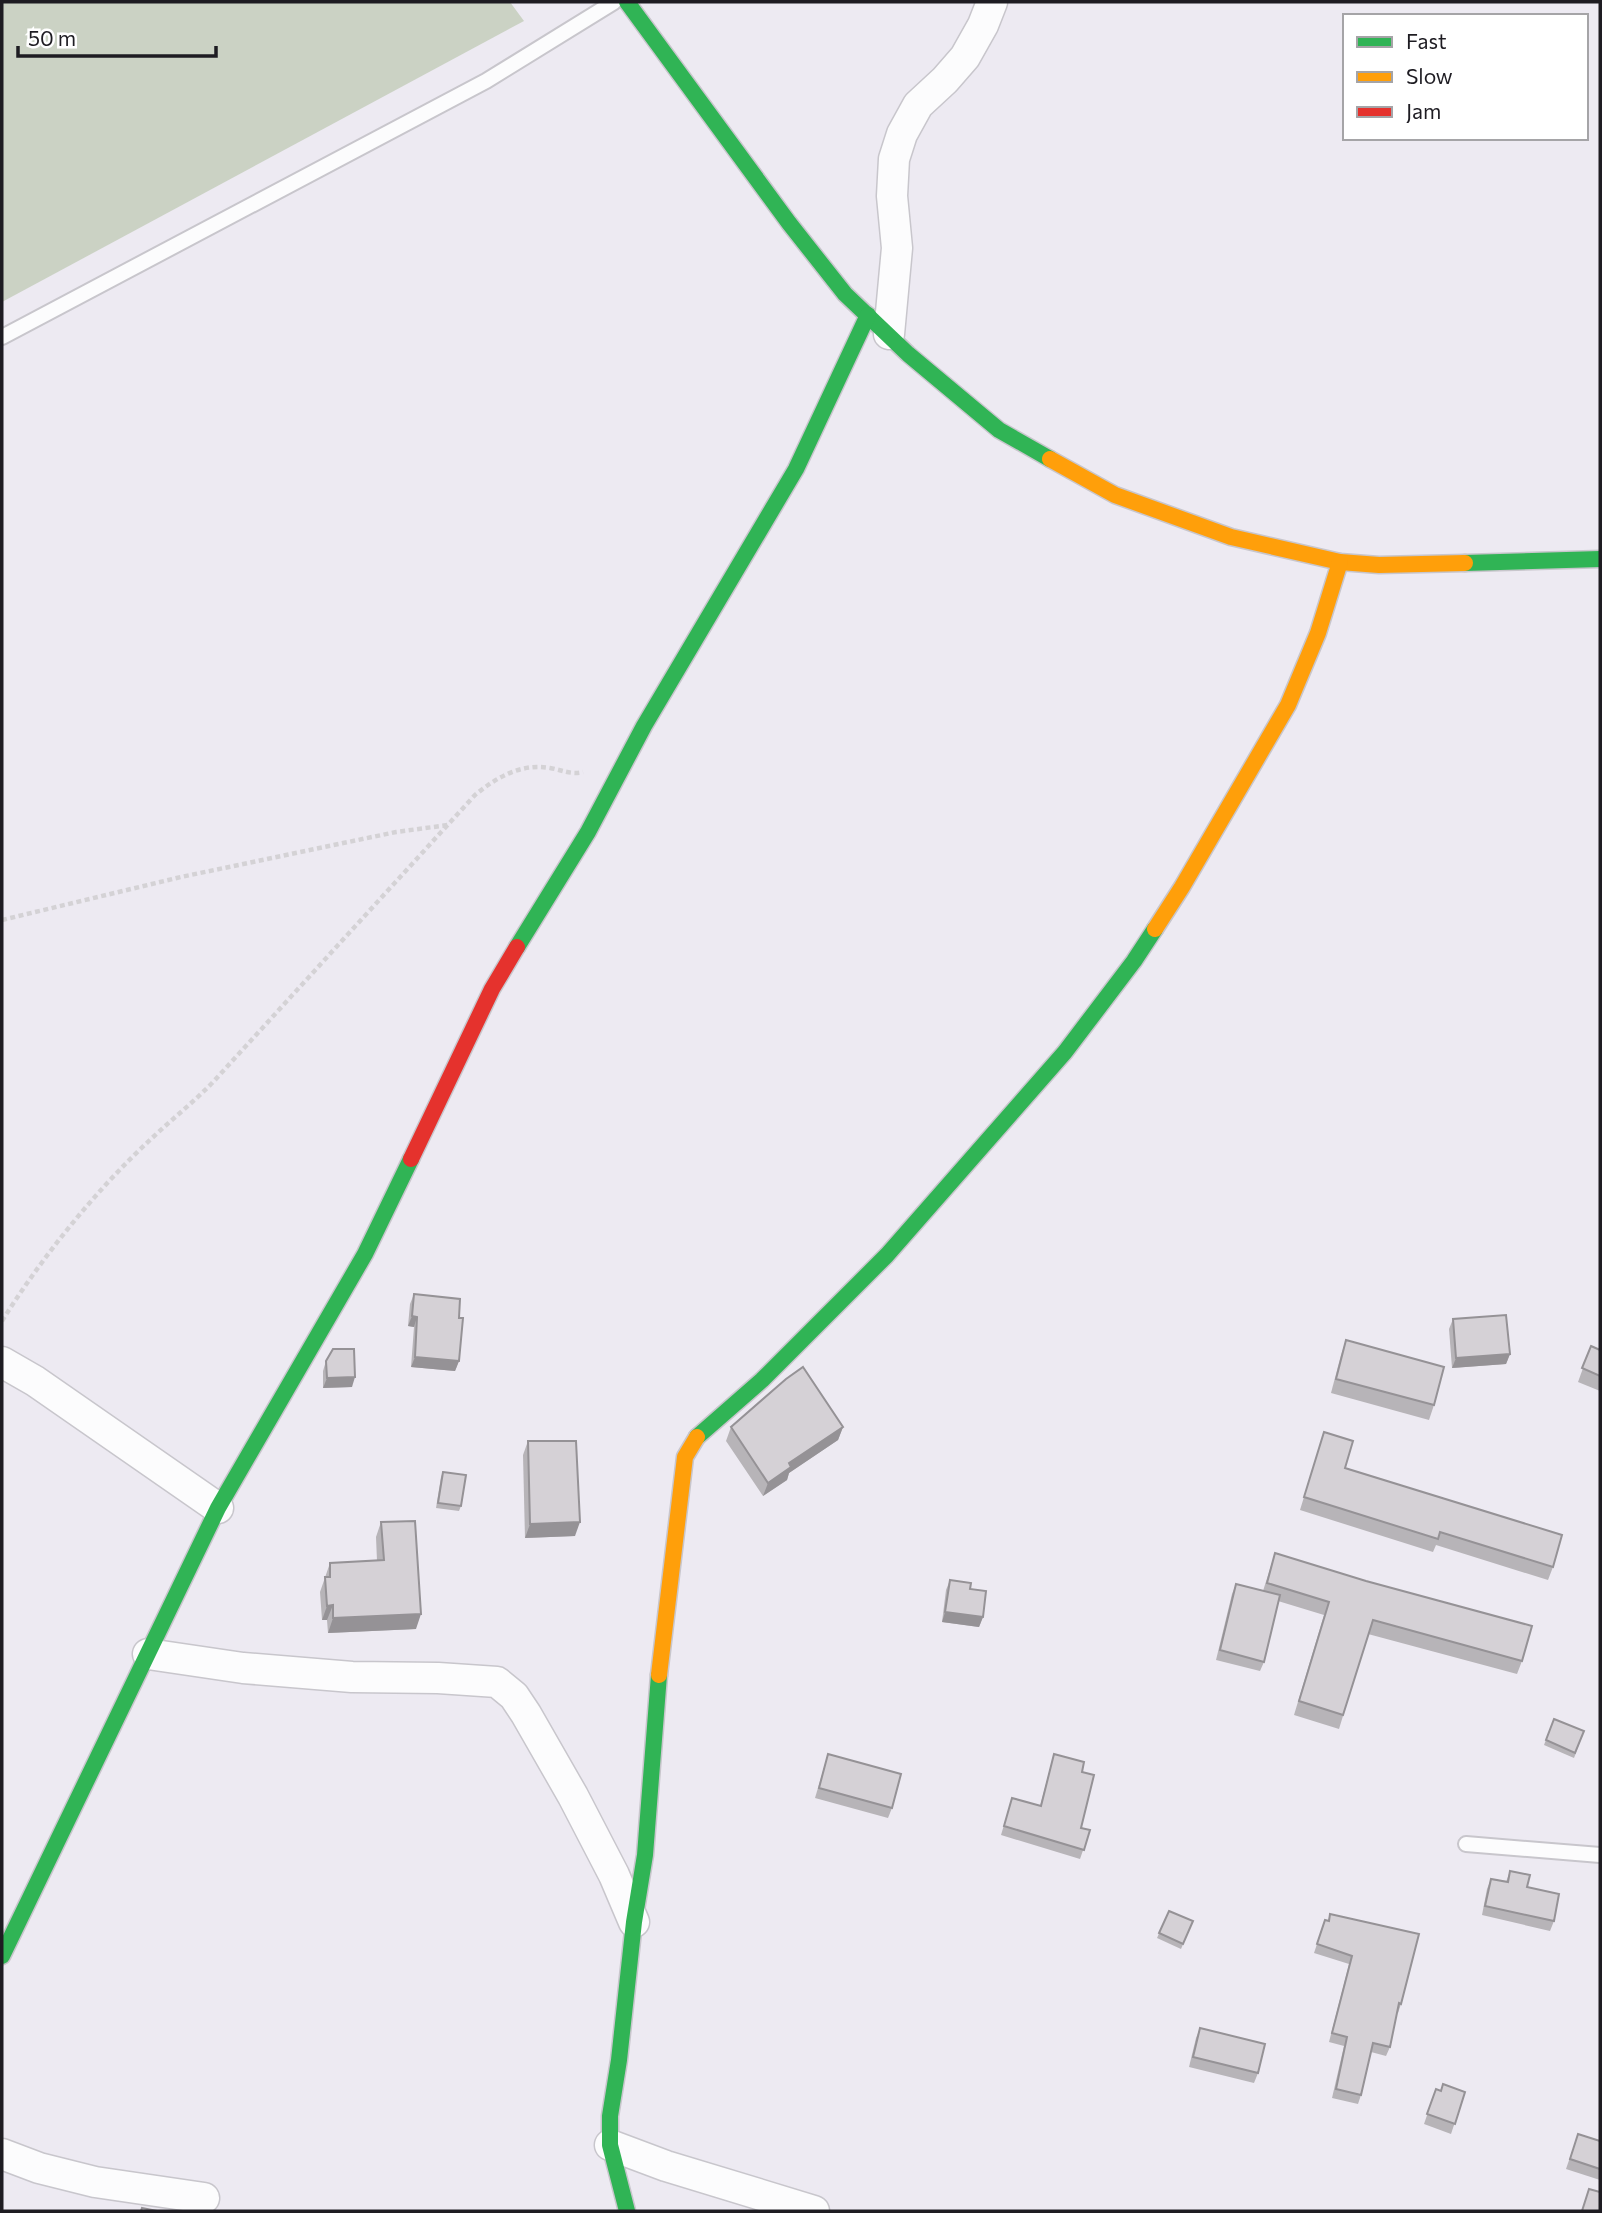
<svg xmlns="http://www.w3.org/2000/svg" width="1602" height="2213" viewBox="0 0 1602 2213" font-family="Commissioner,sans-serif">
<rect width="100%" height="100%" fill="#edeaf2"/>
<polygon fill="#cbd2c4" points="2,2 510,2 524,21 2,302"/>
<g fill="none" stroke-linecap="round" stroke-linejoin="round">
<defs>
<g id="lane">
<polyline points="2,337 486,81 614,2"/>
<polyline points="1466,1844 1600,1855"/>
</g>
<g id="street">
<polyline points="889,334 897,248 892,196 894,159 902,134 918,105 945,80 965,57 983,25 992,2"/>
<polyline points="2,1362 35,1381 218,1508"/>
<polyline points="148,1654 243,1668 352,1677 438,1678 497,1682 514,1696 526,1714 573,1796 614,1875 634,1922"/>
<polyline points="610,2145 666,2166 814,2211"/>
<polyline points="2,2154 39,2168 95,2182 204,2198"/>
</g>
<g id="fast">
<polyline points="627,2 789,223 845,294 908,354 999,430 1050,459"/>
<polyline points="1465,563 1600,559"/>
<polyline points="517,947 588,832 644,726 796,469 868,315"/>
<polyline points="697,1437 762,1380 887,1255 1065,1052 1134,961 1155,929"/>
<polyline points="2,1956 218,1508 365,1254 411,1159"/>
<polyline points="627,2211 610,2145 610,2116 619,2060 634,1922 645,1855 659,1675"/>
</g>
<g id="slow">
<polyline points="1050,459 1115,495 1231,537 1340,562 1379,565 1465,563"/>
<polyline points="1155,929 1182,887 1288,705 1318,633 1340,562"/>
<polyline points="659,1675 685,1457 697,1437"/>
</g>
<polyline id="jam" points="411,1159 492,989 517,947"/>
</defs>
<use href="#lane" stroke="#c8c6cc" stroke-width="18"/>
<use href="#street" stroke="#c8c6cc" stroke-width="33"/>
<use href="#fast" stroke="#c8c6cc" stroke-width="19"/>
<use href="#slow" stroke="#c8c6cc" stroke-width="19"/>
<use href="#jam" stroke="#c8c6cc" stroke-width="19"/>
<g stroke="#d4d2d5" stroke-width="4.5" stroke-dasharray="5 3.5" stroke-linecap="butt">
<polyline points="2,920 181,877 396,832 448,825"/>
<path d="M2,1321c40,-64 94,-131 149,-182 21,-20 43,-37 63,-58l261,-286c22,-18 46,-32 75,-27 12,2 21,7 33,4"/>
</g>
<use href="#lane" stroke="#fcfcfd" stroke-width="14"/>
<use href="#street" stroke="#fcfcfd" stroke-width="30"/>
<use href="#fast" stroke="#30b455" stroke-width="16"/>
<use href="#slow" stroke="#ff9f0a" stroke-width="16"/>
<use href="#jam" stroke="#e5322d" stroke-width="16"/>
</g>
<g fill="#b7b4b8">
<polygon points="414,1294 459,1318 459,1361 455,1371 411,1367 414,1327 408,1326 410,1304"/>
<polygon points="1453,1319 1510,1354 1506,1364 1452,1368 1449,1329"/>
<polygon points="1346,1340 1434,1405 1429,1420 1331,1393 1341,1355"/>
<polygon points="1591,1346 1600,1350 1600,1391 1578,1382"/>
<polygon points="326,1361 352,1387 323,1388 323,1371"/>
<polygon points="731,1427 843,1427 838,1440 789,1473 787,1480 763,1496 726,1441"/>
<polygon points="1324,1432 1345,1468 1553,1567 1548,1580 1436,1545 1433,1552 1300,1510"/>
<polygon points="528,1441 575,1536 525,1538 523,1455"/>
<polygon points="443,1472 461,1506 459,1511 436,1508 441,1477"/>
<polygon points="381,1522 416,1629 328,1633 327,1620 322,1620 320,1592 330,1563 377,1561 376,1537"/>
<polygon points="1275,1553 1522,1661 1517,1674 1368,1634 1339,1729 1294,1715 1324,1615 1278,1601 1264,1662 1260,1671 1216,1660 1232,1594 1236,1584 1263,1591"/>
<polygon points="950,1580 970,1589 983,1617 979,1627 942,1622 946,1590"/>
<polygon points="1554,1719 1584,1731 1574,1758 1544,1745"/>
<polygon points="828,1754 892,1808 888,1818 815,1798"/>
<polygon points="1054,1754 1082,1772 1081,1828 1090,1830 1080,1859 1001,1835 1012,1798 1040,1806"/>
<polygon points="1510,1871 1527,1887 1554,1921 1550,1931 1482,1915 1487,1889 1491,1879 1506,1882"/>
<polygon points="1169,1911 1193,1921 1181,1949 1157,1938"/>
<polygon points="1330,1914 1401,2004 1398,2013 1397,2012 1390,2047 1386,2056 1371,2052 1361,2095 1358,2104 1332,2098 1344,2046 1329,2042 1349,1964 1314,1953 1325,1920 1328,1921"/>
<polygon points="1200,2028 1258,2073 1254,2083 1189,2067 1196,2038"/>
<polygon points="1436,2089 1441,2091 1465,2092 1451,2134 1424,2124"/>
<polygon points="1578,2134 1600,2141 1600,2180 1566,2169"/>
</g>
<g fill="#959296">
<polygon points="412,1316 417,1317 414,1327 408,1326"/>
<polygon points="1510,1354 1506,1364 1452,1368 1456,1358"/>
<polygon points="415,1357 459,1361 455,1371 411,1367"/>
<polygon points="355,1377 352,1387 323,1388 327,1378"/>
<polygon points="843,1427 838,1440 789,1473 787,1480 763,1496 768,1483 789,1463"/>
<polygon points="580,1522 575,1536 525,1538 530,1524"/>
<polygon points="333,1605 327,1620 322,1620 327,1606"/>
<polygon points="945,1612 983,1617 979,1627 942,1622"/>
<polygon points="421,1614 416,1629 328,1633 333,1618"/>
</g>
<g fill="#d5d1d6" stroke="#959296" stroke-width="2">
<polygon points="414,1294 460,1299 459,1318 463,1318 459,1361 415,1357 417,1317 412,1316"/>
<polygon points="1506,1315 1510,1354 1456,1358 1453,1319"/>
<polygon points="1346,1340 1444,1367 1434,1405 1336,1379"/>
<polygon points="1591,1346 1600,1350 1600,1376 1582,1368"/>
<polygon points="333,1349 354,1349 355,1377 327,1378 326,1361"/>
<polygon points="803,1367 843,1427 789,1463 791,1467 768,1483 731,1427 786,1379"/>
<polygon points="1324,1432 1353,1441 1345,1468 1562,1535 1553,1567 1440,1532 1438,1539 1304,1497"/>
<polygon points="528,1441 576,1441 580,1522 530,1524"/>
<polygon points="443,1472 466,1475 461,1506 438,1503"/>
<polygon points="415,1521 421,1614 333,1618 333,1605 327,1606 325,1577 330,1577 330,1563 384,1560 381,1522"/>
<polygon points="1275,1553 1366,1581 1532,1626 1522,1661 1373,1620 1343,1715 1299,1701 1329,1602 1267,1583"/>
<polygon points="950,1580 971,1583 970,1589 986,1591 983,1617 945,1612"/>
<polygon points="1236,1584 1280,1595 1264,1662 1220,1650"/>
<polygon points="1554,1719 1584,1731 1575,1753 1546,1740"/>
<polygon points="828,1754 901,1774 892,1808 819,1788"/>
<polygon points="1054,1754 1084,1762 1082,1772 1094,1775 1081,1828 1090,1830 1084,1850 1004,1826 1012,1798 1041,1806"/>
<polygon points="1510,1871 1530,1875 1527,1887 1559,1894 1554,1921 1485,1906 1491,1879 1508,1882"/>
<polygon points="1169,1911 1193,1921 1183,1944 1159,1933"/>
<polygon points="1330,1914 1419,1934 1401,2004 1399,2003 1390,2047 1373,2043 1361,2095 1336,2089 1347,2037 1332,2033 1352,1956 1317,1944 1325,1920 1329,1921"/>
<polygon points="1200,2028 1265,2044 1258,2073 1193,2057"/>
<polygon points="1443,2084 1465,2092 1455,2124 1427,2114 1436,2089 1441,2091"/>
<polygon points="1578,2134 1600,2141 1600,2169 1570,2159"/>
<polygon points="1589,2189 1600,2192 1600,2211 1582,2211"/>
<polygon points="142,2208 157,2211 141,2211"/>
</g>
<rect width="1602" height="2213" fill="none" stroke="#1e1c22" stroke-width="7"/>
<rect x="1343" y="14" width="245" height="126" fill="#ffffff" stroke="#a5a4a7" stroke-width="2"/>
<rect x="1357" y="37" width="35" height="10" fill="#30b455" stroke="#a5a4a7" stroke-width="2"/>
<text x="1406" y="49" font-size="21" fill="#1e1c22">Fast</text>
<rect x="1357" y="72" width="35" height="10" fill="#ff9f0a" stroke="#a5a4a7" stroke-width="2"/>
<text x="1406" y="84" font-size="21" fill="#1e1c22">Slow</text>
<rect x="1357" y="107" width="35" height="10" fill="#e5322d" stroke="#a5a4a7" stroke-width="2"/>
<text x="1406" y="119" font-size="21" fill="#1e1c22">Jam</text>
<path d="M18 46v10h198v-10" fill="none" stroke="#1e1c22" stroke-width="3.5"/>
<text x="28" y="46" font-size="21" fill="#1e1c22" stroke="#ffffff" stroke-width="5" paint-order="stroke">50 m</text>
</svg>
